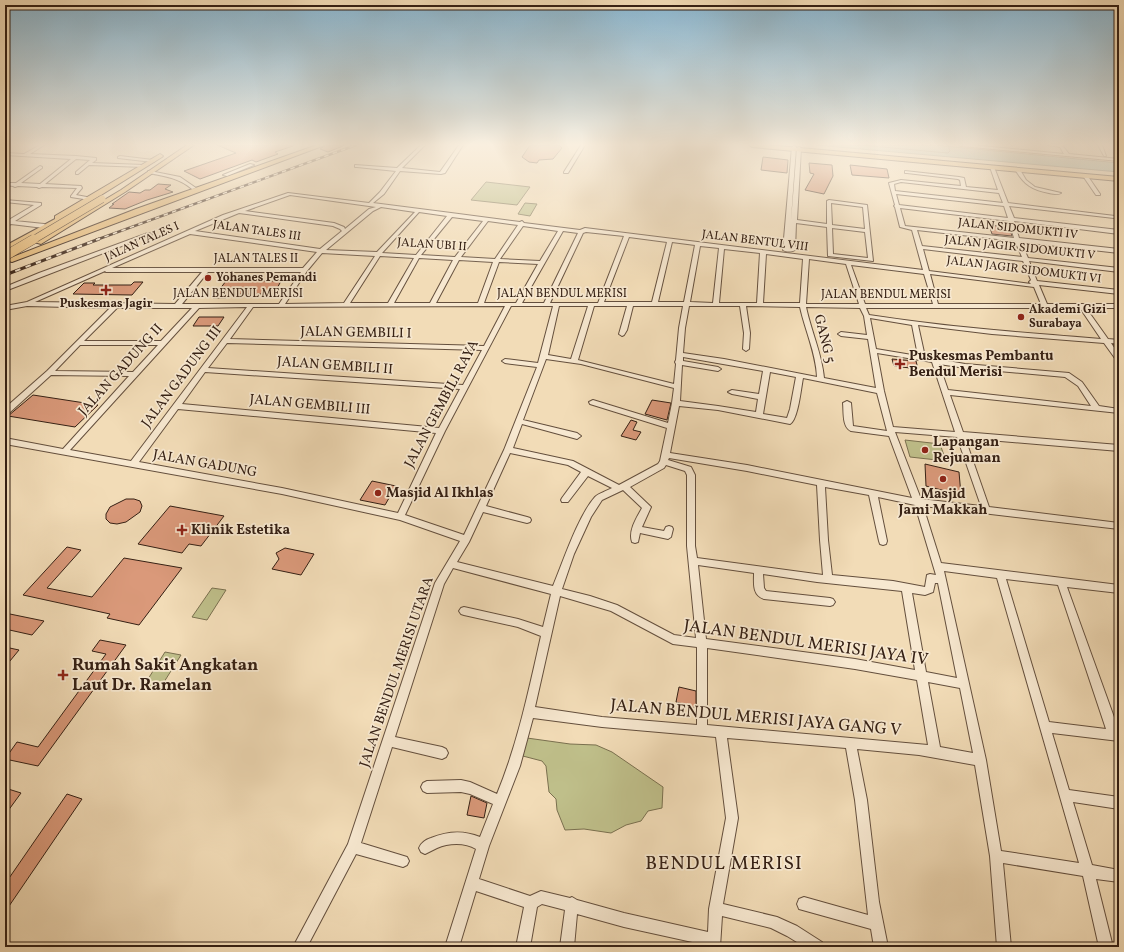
<svg xmlns="http://www.w3.org/2000/svg" width="1124" height="952" viewBox="0 0 1124 952" font-family="Vollkorn,serif">
<rect width="100%" height="100%" fill="#f2dcb7"/>
<filter id="stains"><feTurbulence type="fractalNoise" baseFrequency=".005" numOctaves="4"/><feColorMatrix values="0 0 0 0 .2 0 0 0 0 .09 0 0 0 0 .02 0 0 0 .5 -.17"/></filter>
<radialGradient id="worn" r=".72"><stop offset=".6" stop-color="#630" stop-opacity="0"/><stop offset="1" stop-color="#630" stop-opacity=".3"/></radialGradient>
<g fill="#bfbf8a" stroke="#7a704f">
<polygon points="486,182 530,187 517,205 471,200"/>
<polygon points="525,203 537,204 530,216 518,214"/>
<polygon points="905,440 940,444 946,461 910,457"/>
<polygon points="212,588 226,590 207,620 192,617"/>
<polygon points="165,652 181,655 159,690 143,687"/>
<polygon points="527,738 570,744 596,745 612,752 663,787 662,808 648,811 641,821 626,825 611,833 584,829 565,830 557,810 556,799 549,792 546,766 542,761 519,755"/>
</g>
<polygon fill="#9bbbb0" stroke="#727d72" points="816,145 934,145 1119,163 1119,172"/>
<g fill="none" stroke-linecap="round" stroke-linejoin="round">
<polyline stroke="#686e62" stroke-width="1" points="860,145 948,153 950,151 948,145"/>
</g>
<g fill="#da997a" stroke="#352014">
<polygon points="217,145 293,145 293,146 275,152 278,154 256,162 252,160 200,179 184,171 236,153"/>
<polygon points="326,145 345,145 328,152 320,149"/>
<polygon points="530,145 559,145 562,148 553,159 539,160 537,163 529,162 522,157"/>
<polygon points="763,157 788,160 787,173 761,170"/>
<polygon points="809,163 832,165 833,176 824,194 805,190 814,174 810,173"/>
<polygon points="850,165 887,169 889,178 852,175"/>
<polygon points="158,184 171,185 165,189 173,192 147,200 125,209 109,208 114,204 112,204 129,192 140,193 145,190 150,190"/>
<polygon points="989,225 997,226 998,229 1010,230 1012,236 992,234"/>
<polygon points="226,281 281,281 274,294 230,294 226,298 213,298"/>
<polygon points="134,282 143,282 132,295 73,294 84,283 95,283 93,285 131,285"/>
<polygon points="199,317 224,317 218,326 193,326"/>
<polygon points="892,359 916,361 918,369 894,366"/>
<polygon points="33,395 98,405 75,427 8,416"/>
<polygon points="652,400 671,403 667,420 645,414"/>
<polygon points="631,420 637,422 633,430 641,432 636,440 621,436"/>
<polygon points="925,464 959,472 961,495 926,486"/>
<polygon points="372,481 396,486 385,505 360,500"/>
<polygon points="126,499 134,499 140,501 142,506 140,512 126,522 117,524 110,523 106,519 106,514 110,507"/>
<polygon points="170,506 224,516 201,546 189,544 182,553 138,544"/>
<polygon points="67,547 81,550 47,588 92,597 124,558 182,568 139,625 107,618 110,614 23,595"/>
<polygon points="285,548 314,554 301,575 272,569 279,559 276,553"/>
<polygon points="5,613 44,621 32,635 5,629"/>
<polygon points="100,640 126,645 38,766 5,759 17,742 38,747 106,654 92,651"/>
<polygon points="5,647 19,650 5,667"/>
<polygon points="679,687 696,691 696,708 676,702"/>
<polygon points="5,788 21,793 5,815"/>
<polygon points="67,794 82,799 5,912 5,884"/>
<polygon points="471,796 487,803 484,818 467,815"/>
</g>
<g fill="none" stroke-linecap="round" stroke-linejoin="round">
<defs>
<g id="minor">
<polygon points="40,145 44,145 30,154 76,156 96,158 96,160 92,163 144,165 146,166 144,167 89,165 78,174 76,174 76,172 90,160 76,159 45,184 81,186 82,188 76,195 92,198 92,199 90,200 71,197 71,196 77,188 42,187 39,188 37,187 18,186 15,187 13,186 5,185 5,183 16,183 40,166 42,167 42,168 21,183 40,184 71,159 5,155 5,153 24,154"/>
<path d="M421,145h4l-23,23 38,4 19,-27h4l-18,28 -4,1 -41,-3 -16,23 -11,9 78,10 69,9 2,-1 2,2 56,7 5,-2 338,42 -11,-40 -12,-3 -5,-20 -1,-1 1,-1 -6,-22 12,-3 60,6 -1,-6 -2,-1 -51,-6h-2v-2l54,6 5,1 2,9 32,3 -8,-23 2,-1 2,1 14,36 107,13 4,2v3l-5,-3 -105,-12 5,12 105,12v4l-105,-13 5,17 100,11v4l-98,-11 7,16 91,10v4l-90,-11 8,20 82,9v4l-80,-9 8,19h72v4h-33l22,31 11,1v4l-8,-1 8,12v7l-2,-1 -13,-18 -112,-9 -74,-9 7,32 40,7 104,9 13,9 17,24 20,3v4l-169,-18 13,37 156,13v6l-154,-13 24,69 130,16v6l-196,-23 18,57 178,22v8l-52,-6 52,144v10l-67,-8 17,57 50,7v12l-46,-7 19,63 27,5v12l-23,-3 17,68h-14l-16,-71 -80,-13 8,84h-14l-7,-91 -15,-91 -56,-10 -62,-6 10,51 12,102 9,45h-14l-3,-18 -72,-20 -2,-5 2,-5 5,-2 64,18 -13,-115 -9,-52 -119,-10 11,80 -15,86 54,13 20,9 25,16 2,5h-19l-18,-11 -16,-8 -49,-12 -2,31h-14v-2l-82,-18 -47,-13 -3,33h-14l5,-37 -23,-6 -5,3 -7,40h-14l8,-40 -48,-16 -17,56h-14l31,-98c-11,-7 -28,-6 -39,-1 -4,2 -8,4 -12,6l-4,-2 -2,-4c2,-5 6,-8 12,-10 17,-7 32,-8 49,-1l13,-33 -23,-10 -9,-2 -34,1 -4,-2 -2,-4 2,-4 4,-2 34,-1 9,2 27,12c21,-51 32,-105 44,-158l-23,-9 -54,-12 -3,-1 -2,-3 2,-3 3,-1 54,12 25,8 8,-33 -98,-26 -9,16 -49,153 47,10 4,2 2,4 -2,4 -4,2 -50,-12 -31,96 46,14 2,4 -2,4 -4,2 -47,-13 -49,93h-14l55,-103 87,-261 25,-42 -60,-21 -118,-26 -277,-50v-6l58,11 66,-73 -78,-1 -43,39h-3v-6l42,-37 63,-63 -83,-2 -22,4v-4l22,-4 196,-87 65,-22 81,10 11,-11 16,-21 -39,-4h-2v-2l42,3zM901,182l98,11 4,10 -108,-12 -1,-7zM896,194l108,12 4,12 -109,-13zM290,195l79,11 7,1 -7,2 -24,20 -1,-2 -10,-4 -89,-12zM381,207l34,5 -38,40 -51,-2 47,-39zM900,208l109,13 5,17 -109,-12zM419,212l28,4 -31,39 -34,-2zM239,213l94,13 7,3 2,2 -22,18 -125,-18zM452,217l31,4 -28,36 -34,-2zM488,221l30,4 -23,34 -34,-2zM523,226l35,5 -18,30 -40,-2zM917,230l98,11 7,16 -100,-11zM563,231l15,2 -34,70h-22zM586,232l38,4 -26,67h-48l33,-70zM190,234l127,18 -14,16h-191zM629,237l38,5 -15,60h-48zM672,242l23,3 -11,57h-26zM700,246l19,2 -6,55 -23,-1zM724,249l36,4 -3,50h-38zM923,249l100,12 8,19 -2,2 2,2 -102,-13zM322,253l53,3 -31,47 -59,1 22,-33zM766,254l37,5 -3,44h-37zM380,256l34,2 -26,45h-38zM419,258l34,2 -23,43h-36zM809,259l37,5 13,40h-53zM459,260l34,2 -15,41h-42zM499,262l39,2 -22,39h-32zM851,265l73,9 9,30h-68zM105,271l1,1h96l-27,32 -140,-2zM208,272h93l-22,32h-97zM930,274l104,13 7,17h-103zM505,306l-21,40 -254,-7 23,-32zM511,306h42l-15,57 -33,-4 -3,2 3,2 32,4 -33,83 -40,85 -59,-20 40,-84zM559,306h29l-17,53 -23,-4zM594,306h33l-8,28 3,2 2,-1 3,-5 6,-24h50l-4,22 -3,32 -1,2 1,2 -2,20 -96,-24zM689,306h51l4,27 -1,16 3,2 3,-2 1,-16 -4,-27 54,1c5,23 16,46 17,70l-93,-18 -41,-6 2,-25zM247,307l-116,154 -61,-11 129,-142zM806,307l54,1 4,8 3,19 -26,-3 -3,2 3,2 27,3 8,49 -52,-10c-2,-24 -13,-47 -18,-71zM117,308h75l-31,33h-77zM866,308h214l21,31c-77,-6 -155,-12 -232,-24zM870,318l42,7 6,31 -42,-7zM227,343l255,7 -19,35 -255,-17zM80,345h78l-25,27 -78,-1zM877,353l55,9 23,70 -62,-5 -9,-36zM683,357l80,14 -4,23 -27,-4 -4,2 4,2 26,5 -2,13 -38,-6 -38,-5 2,-36 36,6 3,-2 -3,-2 -35,-6zM546,359l35,5 93,24 -2,15 -4,20 -75,-23 -4,2 1,2 77,24 -7,33 -2,3 -39,21 -46,-24 -60,-13 9,-24 55,15 4,-3 -4,-3 -54,-13zM939,364l26,4 100,9 13,9 13,20 -143,-16zM205,372l255,17 -21,39 -257,-24zM770,372l26,5 -6,32 -3,9 -24,-4zM803,378l74,15 10,38 -34,-5 -2,-23 -4,-2 -4,2c1,9 -1,24 8,28l38,5 23,62 -165,-33 -77,-12 9,-47 39,4 72,14c8,-4 11,-36 13,-46zM178,409l258,24 -38,80 -116,-25 -143,-26zM895,432l62,5 24,69 -60,-7zM510,453l58,12 13,7 -19,26 -1,2 1,2h6l20,-26 24,12c-5,3 -13,5 -17,9 -17,19 -32,65 -42,89l-96,-24 12,-20 14,-30 44,11 3,-1 1,-2 -1,-2 -3,-1 -41,-11zM669,458l78,13 70,14 3,55 3,35 -126,-17 -2,-12v-71l-4,-8 -23,-7zM666,465l19,6 2,4v71l9,92 -22,-3 -57,-30 -27,-9 -28,-7 12,-35 17,-37 11,-17 21,-10 19,18c-5,9 -14,23 -10,34l3,1 3,-1 2,-9 28,6 3,-2 2,-8 -1,-2 -3,-1 -3,1 -2,4 -22,-4 9,-20 -21,-20 34,-19zM825,487l44,8 10,46 1,3 3,1 3,-1 1,-3 -9,-44 37,8 21,70 -6,-1 -3,1 -2,12 -32,-6 -61,-6 -4,-35zM698,565l56,8c0,10 -2,22 10,26l66,7 3,-1 2,-3 -2,-3 -3,-1 -64,-7 -2,-3 -1,-14 54,8 85,9 13,79 -60,-11 -149,-20zM944,571l53,7 82,285 -78,-12 -15,-91zM1006,579l52,6 48,144 -57,-7zM935,583h3l19,95 -31,-6 -14,-79 13,2 8,-3zM560,596l51,15 62,33 24,3v78l-95,-8 -67,-10zM707,648l148,21 62,11 11,65 -221,-20zM928,682l32,6 13,65 -33,-6zM533,718l69,9 114,10 10,81 -17,91 -1,23 -84,-19 -47,-13 -5,-3 -2,1 -29,-7 -11,5 -51,-17 10,-33 31,-80z"/>
<polygon points="581,145 585,145 568,173 564,173 564,172"/>
<polygon points="959,145 971,145 1064,154 1060,147 1048,145 1062,145 1069,154 1119,159 1119,161 961,146"/>
<polygon points="1098,145 1102,145 1106,156 1104,156"/>
<path d="M794,146l2,1 -5,73 6,-72 2,-1 2,1 -4,72 30,4v-23l2,-1 38,5 6,56 -45,-5 -1,-29 -31,-4 -1,27c-3,2 -9,2 -12,0l9,-103zM831,203l32,4 2,22 -33,-4zM832,228l33,4 3,26 -35,-4z"/>
<polygon points="120,156 153,160 155,161 153,162 118,158 118,157"/>
<polygon points="250,164 254,165 227,176 223,175"/>
<path d="M1017,168h2l7,12 9,7 26,6c-3,2 -7,1 -12,0 -17,-3 -26,-9 -34,-24z"/>
<path d="M150,171l30,6 16,11 -4,1c-13,-11 -27,-13 -44,-16v-2z"/>
<polygon points="1083,175 1087,175 1100,194 1100,195 1096,195 1083,176"/>
<polygon points="5,200 41,203 41,205 15,221 44,224 47,226 44,228 11,224 5,227 5,223 7,221 34,205 5,202"/>
<polygon points="148,233 153,234 5,291 5,287 39,273"/>
</g>
<polygon id="major" points="749,145 767,145 1119,177 1119,181 752,147"/>
<g id="highway">
<polygon points="187,145 194,145 125,192 41,244 34,242 121,190"/>
<polygon points="317,145 325,145 12,262 5,260 136,209"/>
<polygon points="160,154 163,156 162,157 69,215 69,218 23,245 18,245 5,251 5,246 55,219 55,216"/>
</g>
</defs>
<use href="#minor" stroke="#644f3d" stroke-width="2"/>
<use href="#major" stroke="#352014" stroke-width="2"/>
<use href="#highway" stroke="#352014" stroke-width="2"/>
<use href="#minor" fill="#f7e8d0" fill-rule="evenodd"/>
<use href="#major" fill="#e9be7c" fill-rule="evenodd"/>
<use href="#highway" fill="#e9be7c" fill-rule="evenodd"/>
<defs>
<polyline id="rail-far1" points="96,240 356,145"/>
<polyline id="rail" points="5,275 99,239"/>
</defs>
<use href="#rail-far1" stroke="#352014" stroke-width="2.5"/>
<use href="#rail" stroke="#352014" stroke-width="3"/>
<use href="#rail-far1" stroke="#f7e8d0" stroke-width="1.5" stroke-dasharray="4.5" stroke-linecap="butt"/>
<use href="#rail" stroke="#f7e8d0" stroke-width="2" stroke-dasharray="5.5" stroke-linecap="butt"/>
<defs>
<polyline id="highway-bridge-far1" points="33,240 102,199"/>
<polyline id="highway-bridge" points="5,256 34,239"/>
</defs>
<use href="#highway-bridge-far1" stroke="#352014" stroke-width="8" stroke-linecap="butt"/>
<use href="#highway-bridge" stroke="#352014" stroke-width="10" stroke-linecap="butt"/>
<use href="#highway-bridge-far1" stroke="#e9be7c" stroke-width="7"/>
<use href="#highway-bridge" stroke="#e9be7c" stroke-width="9"/>
</g>
<linearGradient id="sky" x2="0" y2="1"><stop stop-color="#89b7d2"/><stop offset="0.52" stop-color="#f9efdf"/><stop offset="1" stop-color="#f9efdf" stop-opacity="0"/></linearGradient>
<rect width="1124" height="278" fill="url(#sky)"/>
<g fill="#8f2418" stroke="#f7e8d0" stroke-width="1.5">
<circle cx="208" cy="278" r="4"/>
<path d="M104 284h4v4h4v4h-4v4h-4v-4h-4v-4h4z"/>
<circle cx="1021" cy="317" r="4"/>
<path d="M898 358h4v4h4v4h-4v4h-4v-4h-4v-4h4z"/>
<circle cx="925" cy="450" r="4"/>
<circle cx="943" cy="479" r="4"/>
<circle cx="378" cy="493" r="4"/>
<path d="M180 524h4v4h4v4h-4v4h-4v-4h-4v-4h4z"/>
<path d="M61 669h4v4h4v4h-4v4h-4v-4h-4v-4h4z"/>
</g>
<g text-anchor="middle" dominant-baseline="central" stroke-width="3.5" stroke-linejoin="round" paint-order="stroke">
<g font-size="12" fill="#352014" stroke="#f7e8d0">
<text transform="translate(1018 229) rotate(6)">JALAN SIDOMUKTI IV</text>
<text transform="translate(257 231) rotate(8)">JALAN TALES III</text>
<text transform="translate(755 241) rotate(7)">JALAN BENTUL VIII</text>
<text transform="translate(142 242) rotate(-24)">JALAN TALES I</text>
<text transform="translate(432 245) rotate(4)">JALAN UBI II</text>
<text transform="translate(1020 248) rotate(6)">JALAN JAGIR SIDOMUKTI V</text>
<text x="256" y="259">JALAN TALES II</text>
<text transform="translate(1024 270) rotate(7)">JALAN JAGIR SIDOMUKTI VI</text>
<text x="238" y="294">JALAN BENDUL MERISI</text>
<text x="562" y="294">JALAN BENDUL MERISI</text>
<text x="886" y="295">JALAN BENDUL MERISI</text>
</g>
<g font-size="12" font-weight="bold" fill="#352014" stroke="#f7e8d0" text-anchor="start">
<text x="216" y="278">Yohanes Pemandi</text>
<text x="106" y="304" text-anchor="middle">Puskesmas Jagir</text>
<text x="1029" y="310">Akademi Gizi<tspan x="1029" dy="14">Surabaya</tspan></text>
</g>
<g font-size="14" fill="#352014" stroke="#f7e8d0">
<text transform="translate(356 333) rotate(1)">JALAN GEMBILI I</text>
<text transform="translate(824 339) rotate(76)">GANG 5</text>
<text transform="translate(335 366) rotate(4)">JALAN GEMBILI II</text>
<text transform="translate(121 370) rotate(-48)">JALAN GADUNG II</text>
<text transform="translate(182 377) rotate(-53)">JALAN GADUNG III</text>
<text transform="translate(442 404) rotate(-62)">JALAN GEMBILI RAYA</text>
<text transform="translate(310 405) rotate(5)">JALAN GEMBILI III</text>
<text transform="translate(205 464) rotate(10)">JALAN GADUNG</text>
<text transform="translate(397 672) rotate(-71)">JALAN BENDUL MERISI UTARA</text>
</g>
<g font-size="14" font-weight="bold" fill="#352014" stroke="#f7e8d0" text-anchor="start">
<text x="909" y="356">Puskesmas Pembantu<tspan x="909" dy="16">Bendul Merisi</tspan></text>
<text x="933" y="442">Lapangan<tspan x="933" dy="16">Rejuaman</tspan></text>
<text x="386" y="493">Masjid Al Ikhlas</text>
<text x="943" y="494" text-anchor="middle">Masjid<tspan x="943" dy="16">Jami Makkah</tspan></text>
<text x="191" y="530">Klinik Estetika</text>
</g>
<g font-size="17" fill="#352014" stroke="#f7e8d0">
<text transform="translate(806 643) rotate(8)">JALAN BENDUL MERISI JAYA IV</text>
<text transform="translate(756 718) rotate(5)">JALAN BENDUL MERISI JAYA GANG V</text>
</g>
<g font-size="17" font-weight="bold" fill="#352014" stroke="#f7e8d0" text-anchor="start">
<text x="72" y="665">Rumah Sakit Angkatan<tspan x="72" dy="20">Laut Dr. Ramelan</tspan></text>
</g>
<g font-size="19" letter-spacing="1" fill="#352014" stroke="#f7e8d0">
<text x="724" y="864">BENDUL MERISI</text>
</g>
</g>
<rect width="1124" height="952" fill="none" stroke="#f2dcb7" stroke-width="20"/>
<rect x="6" y="6" width="1112" height="940" fill="none" stroke="#352014" stroke-width="2"/>
<rect x="10" y="10" width="1104" height="932" fill="none" stroke="#352014"/>
<rect width="100%" height="100%" filter="url(#stains)"/>
<rect width="100%" height="100%" fill="url(#worn)"/>
</svg>
